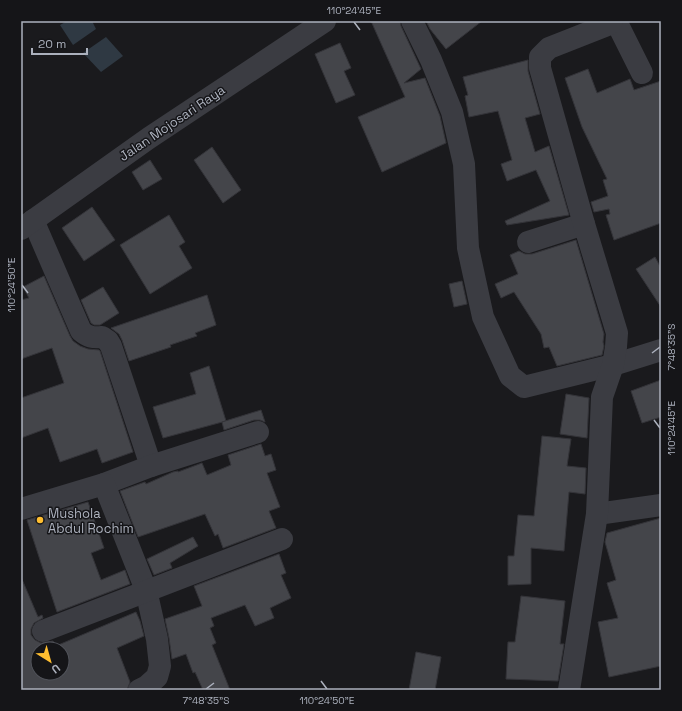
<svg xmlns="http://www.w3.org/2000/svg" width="682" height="711" viewBox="0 0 682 711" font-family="'Space Grotesk',sans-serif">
<rect width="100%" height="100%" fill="#1a1a1d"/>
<g fill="#2f3943">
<polygon points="67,21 92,21 96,29 73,45 60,25"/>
<polygon points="106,37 123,56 101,72 83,53"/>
</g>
<g fill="#44454a" stroke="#343439" fill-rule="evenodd">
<polygon points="371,21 400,21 401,26 421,69 404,83 425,78 440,116 446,143 382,172 358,117 405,97"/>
<polygon points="426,21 482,21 446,49 430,29"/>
<polygon points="340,43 351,68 344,71 355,95 336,103 315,54"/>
<polygon points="528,60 528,71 540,114 525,118 535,152 549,146 569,215 507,225 505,221 550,201 536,170 507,181 501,164 512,160 498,111 469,117 465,96 468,95 463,77"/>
<polygon points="588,69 597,93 630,79 634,90 661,81 661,223 614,240 606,215 610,214 609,209 594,212 591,202 608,196 603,180 607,179 582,127 565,78"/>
<polygon points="212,147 241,190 223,203 194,160"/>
<polygon points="150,160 162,179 143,190 132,172"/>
<polygon points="92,207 115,240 84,261 62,228"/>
<polygon points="169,215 185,242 179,246 192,268 150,294 120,245"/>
<polygon points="576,240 604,334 603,342 604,346 602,355 557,366 549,347 544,348 541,334 514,292 501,298 495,284 518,274 510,255 519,251 525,254 532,254"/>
<polygon points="655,257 661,268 661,307 636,269"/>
<polygon points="44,276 70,336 73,341 80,346 88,349 99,350 100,351 133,452 102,463 97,449 60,462 48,428 21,438 21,398 64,383 52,348 21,359 21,300 29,298 23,287"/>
<polygon points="462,281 467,304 454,307 449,284"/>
<polygon points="103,287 119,313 100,325 94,325 91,323 81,300"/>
<polygon points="207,295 216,325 195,333 197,336 170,345 171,347 129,361 122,340 119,334 111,328"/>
<polygon points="209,366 226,421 163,438 153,407 196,394 190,373"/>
<polygon points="661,380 661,417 642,423 631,391"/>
<polygon points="566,394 589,398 587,438 560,434"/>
<polygon points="261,410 265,422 260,420 254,420 224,430 222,422"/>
<polygon points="542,436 571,439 567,466 586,468 585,494 569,492 564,551 531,548 531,584 508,585 508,556 514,556 518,515 534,516"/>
<polygon points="261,444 265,456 271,454 276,470 267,473 280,507 269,511 276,528 223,548 218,534 215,536 205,514 138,537 120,491 145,482 146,484 173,472 178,471 178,472 202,463 207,475 231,465 228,455"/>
<polygon points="88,502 104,548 91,553 101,580 125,570 130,584 57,612 27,520"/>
<polygon points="661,518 661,666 609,677 598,622 618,618 607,583 616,580 605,542 607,533"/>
<polygon points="193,537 198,546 170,563 172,568 154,575 147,559"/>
<polygon points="279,554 286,573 281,575 291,598 270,608 274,618 255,626 245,605 211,618 214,626 210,628 216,643 212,645 230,690 203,690 195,672 193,673 186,654 172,659 169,638 165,619 202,606 194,586"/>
<path d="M21,577l17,40 4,-2 1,3 -9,5 -3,6v6l4,5 6,3 12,-2 3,5 80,-34 4,9 4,15 -27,12 13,34 -3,8h-106zM38,649h24v24h-24z"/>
<polygon points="521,596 565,601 560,644 564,644 558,681 506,679 508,642 515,642"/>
<polygon points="416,652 441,657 435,690 409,690"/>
</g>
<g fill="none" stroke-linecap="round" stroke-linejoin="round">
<g stroke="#3b3c42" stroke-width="22">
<polyline points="412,21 431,60 452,112 464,164 468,248 483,317 510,376 524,387 613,365 661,350"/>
<polyline points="616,21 642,73"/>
<path d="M33,220l48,111c7,6 12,7 21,6l6,4 3,5 40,120"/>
<polyline points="21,229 149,138 325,21"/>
<polyline points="528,242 584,224"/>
<polyline points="104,484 151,466 258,432"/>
<polyline points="21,509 104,484 146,590 157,639 160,666 157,677 147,686 139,690"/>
<polyline points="597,514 661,505"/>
<polyline points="43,631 282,539"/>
<polyline points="569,690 597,514 602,397 613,365 616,347 617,333 584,224 540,68 540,57 549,48 610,24 612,21"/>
</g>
</g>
<path fill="none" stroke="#acb1bd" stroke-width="1.5" d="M354,22l6,8M22,285l6,8M652,353l8,-6M654,420l6,8M321,681l6,8M206,689l8,-6"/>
<circle fill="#ffbe30" stroke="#151518" stroke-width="1.5" cx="40" cy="520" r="4"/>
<g text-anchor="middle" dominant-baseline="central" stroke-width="3" stroke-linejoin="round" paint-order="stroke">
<g font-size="13" fill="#acb1bd" stroke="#151518">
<text transform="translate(172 123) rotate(-34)">Jalan Mojosari Raya</text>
</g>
<g font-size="13" fill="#acb1bd" stroke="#151518" text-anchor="start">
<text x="48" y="513">Mushola<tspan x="48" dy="15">Abdul Rochim</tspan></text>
</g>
</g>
<rect width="682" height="711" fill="none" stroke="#151518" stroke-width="44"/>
<g transform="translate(50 661) rotate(143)"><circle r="19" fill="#151518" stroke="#51535a"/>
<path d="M0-3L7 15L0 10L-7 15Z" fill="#ffbe30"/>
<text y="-6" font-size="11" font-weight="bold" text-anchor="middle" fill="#acb1bd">U</text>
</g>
<path d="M32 48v6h55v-6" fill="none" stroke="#acb1bd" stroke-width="2"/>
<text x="38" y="48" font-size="12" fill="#acb1bd" stroke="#151518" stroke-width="3" paint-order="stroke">20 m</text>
<rect x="22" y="22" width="638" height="667" fill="none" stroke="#acb1bd" stroke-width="1.5"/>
<g font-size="10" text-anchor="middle" fill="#acb1bd">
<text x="354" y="14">110°24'45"E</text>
<text transform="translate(11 285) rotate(-90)" y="4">110°24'50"E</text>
<text transform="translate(671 347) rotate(-90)" y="4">7°48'35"S</text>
<text transform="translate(671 428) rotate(-90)" y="4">110°24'45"E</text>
<text x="206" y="704">7°48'35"S</text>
<text x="327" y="704">110°24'50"E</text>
</g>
</svg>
